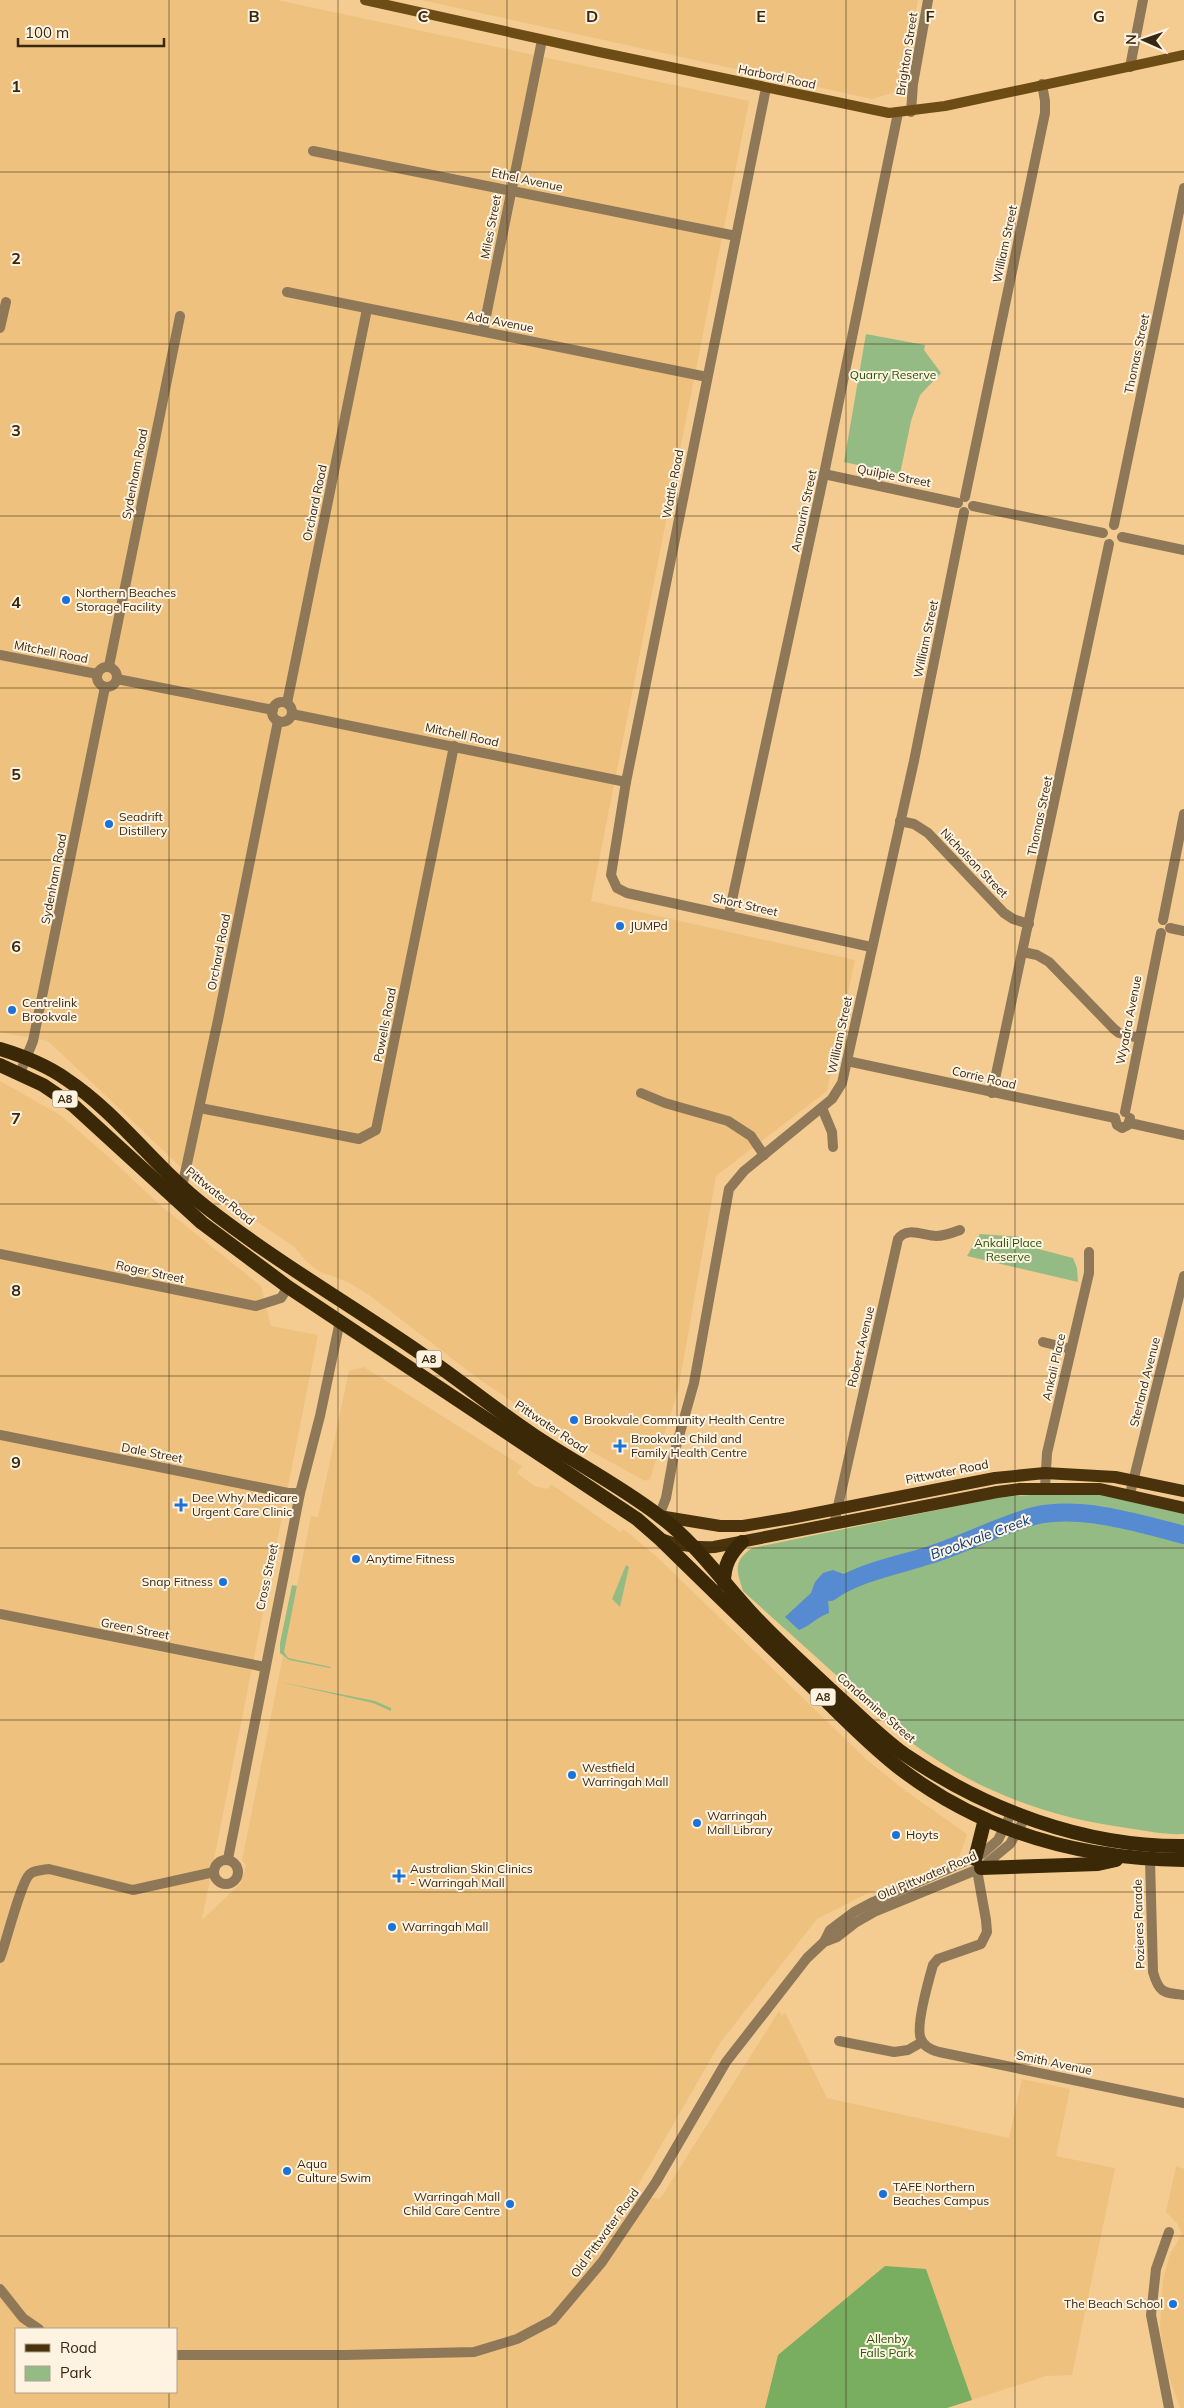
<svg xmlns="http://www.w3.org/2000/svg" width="1184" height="2408" font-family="Mulish,sans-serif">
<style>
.built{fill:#eec17f;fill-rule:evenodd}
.green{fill:#95bb85}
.forest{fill:#79ae61}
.water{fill:#568ad1}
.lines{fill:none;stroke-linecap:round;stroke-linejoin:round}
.river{stroke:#568ad1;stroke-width:18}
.minor{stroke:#8f7858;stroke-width:10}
.tertiary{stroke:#8f7858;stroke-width:10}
.secondary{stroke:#6d4c15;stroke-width:10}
.primary{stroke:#49320c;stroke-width:12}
.trunk{stroke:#3b2807;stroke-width:14}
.grid{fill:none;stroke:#382810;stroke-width:1;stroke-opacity:0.55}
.poi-dot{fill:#1a72db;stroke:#fef2e1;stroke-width:2}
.labels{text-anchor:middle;stroke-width:4;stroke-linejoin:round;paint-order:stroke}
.shield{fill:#fef2e1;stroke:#73654f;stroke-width:1}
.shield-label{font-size:11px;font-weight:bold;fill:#382810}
.street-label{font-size:12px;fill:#382810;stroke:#fef2e1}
.park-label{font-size:12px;fill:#235400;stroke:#fef2e1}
.poi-label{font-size:12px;fill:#382810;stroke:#fef2e1;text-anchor:start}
.water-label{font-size:14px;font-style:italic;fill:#043b7b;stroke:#fef2e1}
.grid-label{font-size:16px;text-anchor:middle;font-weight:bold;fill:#382810;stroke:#fef2e1;stroke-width:4;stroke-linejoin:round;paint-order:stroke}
</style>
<rect width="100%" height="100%" fill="#f4cc91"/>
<g class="built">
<path d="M0 0H277L749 101 591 901 855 960 827 1091 716 1176 678 1391 650 1479 645 1481 565 1437 476 1377 369 1295 348 1282 320 1272 307 1262 293 1246 259 1223 240 1216 204 1189 48 1041 0 1032Z"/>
<path d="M421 0H918L902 90 872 99Z"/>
<path d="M0 1081 60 1115 111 1159 161 1206 261 1286 271 1326 318 1335 202 1920 241 1883 246 1865 242 1860 311 1516 318 1517 349 1371 364 1367 522 1466 517 1473 535 1486 548 1489 551 1484 620 1532 623 1529 631 1535 657 1557 867 1760 903 1789 967 1834 960 1855 943 1868 868 1893 817 1919 720 2043 633 2194 660 2199 779 2011 782 2016 785 2012 827 2098 1009 2138 1022 2079 1070 2089 1056 2156 1115 2168 1072 2375 1046 2376 972 2400 969 2393 778 2355 765 2408H0ZM16 2329H176V2392H16Z"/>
<path d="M1176 2166 1184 2169V2408H1180L1167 2372 1160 2328 1163 2280 1170 2254 1182 2234 1177 2223 1166 2212Z"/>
</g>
<g class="green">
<path d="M866 334 925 345 924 350 941 373 920 395 911 421 900 474 844 462Z"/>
<path d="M980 1234 1022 1237 1023 1245 1073 1258 1077 1268 1078 1282 967 1256Z"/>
<path d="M1074 1492 1125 1497 1184 1513V1834C1165 1835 1146 1831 1127 1828 1046 1817 974 1790 908 1740L743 1591C737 1571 732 1562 752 1548L1000 1497Z"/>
<path d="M626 1565 629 1567 620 1607 612 1599Z"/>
<path d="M292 1585 297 1586 284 1652 288 1658 331 1667 330 1668 289 1660 280 1653V1643Z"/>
<path d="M280 1682 375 1701 391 1708V1711L373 1703Z"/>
</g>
<path class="forest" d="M885 2266 926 2269 972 2400 947 2408H765L778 2355Z"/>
<path class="water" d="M833 1570 846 1575 851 1583 828 1598 829 1613C817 1617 810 1626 799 1630L785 1617 811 1593 815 1582 823 1573Z"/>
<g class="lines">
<path class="river" d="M830 1592C859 1572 896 1566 930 1555 965 1544 998 1526 1034 1516 1080 1505 1139 1523 1184 1535"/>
<g class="minor">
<path d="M1130 67 1143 0"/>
<path d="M766 88 626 782 611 875 617 888 627 893 871 947"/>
<path d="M911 112 913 84 928 0"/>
<path d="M313 151 736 236"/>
<path d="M287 292 707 377"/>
<path d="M0 328 6 302"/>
<path d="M483 331 542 40"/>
<path d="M824 474 958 503"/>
<path d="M965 497 1045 113V101L1042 84"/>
<path d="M973 506 1103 533"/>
<path d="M1114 525 1184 188"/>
<path d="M1122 537 1184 550"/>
<path d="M0 655 97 674"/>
<path d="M109 666 180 316"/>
<circle cx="107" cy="677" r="10"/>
<path d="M117 679 273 710"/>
<circle cx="282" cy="712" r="10"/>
<path d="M287 703 367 309"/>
<path d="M292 714 626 782"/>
<path d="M900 821 914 824 928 833 1004 913 1013 919 1029 924"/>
<path d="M729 914 824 474 898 113"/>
<path d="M1163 920 1184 814"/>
<path d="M1170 928 1184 931"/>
<path d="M1023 952 1037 955 1049 962 1114 1029 1119 1033 1138 1038"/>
<path d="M847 1061 1115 1118"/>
<path d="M20 1073 33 1041 105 687"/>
<path d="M641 1093 665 1103 728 1121 751 1136 764 1155"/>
<path d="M992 1093 1109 544"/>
<path d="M200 1108 359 1139 376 1130 454 746"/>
<path d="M822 1108 832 1132 833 1147"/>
<path d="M1125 1112 1161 933"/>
<path d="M1115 1118 1117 1125 1122 1128 1128 1125 1130 1118"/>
<path d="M1130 1123 1184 1135"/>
<path d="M182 1187 218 1020 278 721"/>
<path d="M0 1254 256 1306 281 1298 288 1287"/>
<path d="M1043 1342 1071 1349"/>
<path d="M0 1435 288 1493H300"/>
<path d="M1045 1488 1047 1453 1089 1273V1252"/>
<path d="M1130 1494 1184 1276"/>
<path d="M659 1516 666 1498 674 1454 694 1383 729 1189 744 1171 832 1099 842 1083 914 761 964 512"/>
<path d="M834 1524 898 1239C907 1226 924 1236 936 1236 944 1236 952 1233 960 1230"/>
<path d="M0 1614 265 1667"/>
<path d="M228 1859 300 1493 320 1416 340 1321"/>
<circle cx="226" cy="1872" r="12"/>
<path d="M1150 1860 1153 1972C1159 1993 1163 1993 1184 1995"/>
<path d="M977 1870 986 1920 987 1932 981 1944 938 1959 933 1965C929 1979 915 2027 921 2039 924 2047 931 2050 939 2052L1184 2103"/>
<path d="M0 1958C6 1943 21 1881 30 1874 35 1870 43 1870 49 1869L133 1890 214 1872"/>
<path d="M839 2041 894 2052 908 2050 922 2042"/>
<path d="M1169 2232 1156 2269 1151 2315 1169 2408"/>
</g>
<g class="tertiary">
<path d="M824 1942 830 1930 854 1912 873 1902 982 1854 998 1840 1012 1812"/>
<path d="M0 2289 23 2318 39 2329"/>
<path d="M176 2355H346L474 2352 517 2339 553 2320 602 2262 656 2182 726 2062 807 1958 824 1942 837 1937 855 1923 876 1911 981 1868 1010 1844 1025 1818"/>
</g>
<path class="secondary" d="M365 0 599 52 889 113 945 106 1184 55"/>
<g class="primary">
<path d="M659 1516 720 1526H743L791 1518 995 1478 1045 1473 1115 1477 1184 1491"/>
<path d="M661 1539C679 1546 694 1548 714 1547L997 1492 1020 1489H1100L1184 1508"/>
</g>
<g class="trunk">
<path d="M0 1049C23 1056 46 1065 66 1079 119 1114 156 1169 206 1207 275 1261 351 1305 423 1355 461 1381 497 1411 535 1436 576 1463 620 1486 658 1515 698 1544 725 1586 759 1621 786 1649 815 1675 843 1701 863 1719 882 1738 904 1754 986 1810 1084 1847 1184 1846"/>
<path d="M0 1065 43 1085 74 1106 202 1223 288 1287 637 1519 660 1539C709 1587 757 1634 807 1682 836 1710 865 1741 898 1767 982 1832 1079 1859 1184 1860"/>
<path d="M724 1583C724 1565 730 1554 742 1542"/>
<path d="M975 1859 985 1819"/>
<path d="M981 1868 1098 1864 1116 1860"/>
</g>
</g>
<path class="grid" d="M169 0V2329M338 0V2408M507 0V2408M677 0V2408M846 0V2408M1015 0V2408M0 172H1184M0 344H1184M0 516H1184M0 688H1184M0 860H1184M0 1032H1184M0 1204H1184M0 1376H1184M0 1548H1184M0 1720H1184M0 1892H1184M0 2064H1184M0 2236H1184M169 2392V2408"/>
<g class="poi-dot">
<circle cx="66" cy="600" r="5"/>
<circle cx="109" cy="824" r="5"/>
<circle cx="620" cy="926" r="5"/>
<circle cx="12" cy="1010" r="5"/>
<circle cx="574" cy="1420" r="5"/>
<path d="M617.5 1438.5h5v5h5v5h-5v5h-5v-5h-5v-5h5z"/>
<path d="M178.5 1497.5h5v5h5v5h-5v5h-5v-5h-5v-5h5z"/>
<circle cx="356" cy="1559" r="5"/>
<circle cx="223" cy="1582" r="5"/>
<circle cx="572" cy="1775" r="5"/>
<circle cx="697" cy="1823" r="5"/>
<circle cx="896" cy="1835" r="5"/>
<path d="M396.5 1868.5h5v5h5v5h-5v5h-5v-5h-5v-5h5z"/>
<circle cx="392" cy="1927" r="5"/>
<circle cx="287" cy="2171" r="5"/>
<circle cx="883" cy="2194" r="5"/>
<circle cx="510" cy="2204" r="5"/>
<circle cx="1173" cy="2304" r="5"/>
</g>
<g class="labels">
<g class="shield">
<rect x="52.5" y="1090.5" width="25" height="17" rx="4"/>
<rect x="416.5" y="1350.5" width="25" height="17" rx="4"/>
<rect x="810.5" y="1688.5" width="25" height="17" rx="4"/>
</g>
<g class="shield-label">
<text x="65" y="1103">A8</text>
<text x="429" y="1363">A8</text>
<text x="823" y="1701">A8</text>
</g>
<g class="street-label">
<text transform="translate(907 54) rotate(-81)" y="4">Brighton Street</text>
<text transform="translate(777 77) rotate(12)" y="4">Harbord Road</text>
<text transform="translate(527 180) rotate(12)" y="4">Ethel Avenue</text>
<text transform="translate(491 227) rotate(-79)" y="4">Miles Street</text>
<text transform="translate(1005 244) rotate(-78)" y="4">William Street</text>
<text transform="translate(500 322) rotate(11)" y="4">Ada Avenue</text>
<text transform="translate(1137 354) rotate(-78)" y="4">Thomas Street</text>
<text transform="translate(135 474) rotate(-79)" y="4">Sydenham Road</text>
<text transform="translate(894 476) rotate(11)" y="4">Quilpie Street</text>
<text transform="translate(673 484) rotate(-79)" y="4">Wattle Road</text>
<text transform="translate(315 503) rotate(-78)" y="4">Orchard Road</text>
<text transform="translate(804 511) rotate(-78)" y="4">Amourin Street</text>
<text transform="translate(926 639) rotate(-78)" y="4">William Street</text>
<text transform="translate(51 652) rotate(11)" y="4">Mitchell Road</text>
<text transform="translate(462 735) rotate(12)" y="4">Mitchell Road</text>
<text transform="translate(1040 816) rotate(-78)" y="4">Thomas Street</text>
<text transform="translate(974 863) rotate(46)" y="4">Nicholson Street</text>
<text transform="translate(54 879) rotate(-79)" y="4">Sydenham Road</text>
<text transform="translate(745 905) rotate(13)" y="4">Short Street</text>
<text transform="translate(219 952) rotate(-79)" y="4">Orchard Road</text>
<text transform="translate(1129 1020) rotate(-79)" y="4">Wyadra Avenue</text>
<text transform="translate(385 1025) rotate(-79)" y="4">Powells Road</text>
<text transform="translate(840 1035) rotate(-78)" y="4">William Street</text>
<text transform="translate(984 1078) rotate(13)" y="4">Corrie Road</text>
<text transform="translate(220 1196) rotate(39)" y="4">Pittwater Road</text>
<text transform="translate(150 1272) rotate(12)" y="4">Roger Street</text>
<text transform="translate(861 1347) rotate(-77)" y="4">Robert Avenue</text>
<text transform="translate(1054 1367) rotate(-77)" y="4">Ankali Place</text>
<text transform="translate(1145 1382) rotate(-76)" y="4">Sterland Avenue</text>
<text transform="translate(551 1427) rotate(34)" y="4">Pittwater Road</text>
<text transform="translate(152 1453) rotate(11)" y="4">Dale Street</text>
<text transform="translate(947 1472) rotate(-11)" y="4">Pittwater Road</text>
<text transform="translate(267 1577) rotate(-78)" y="4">Cross Street</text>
<text transform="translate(135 1629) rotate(11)" y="4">Green Street</text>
<text transform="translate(876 1708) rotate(41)" y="4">Condamine Street</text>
<text transform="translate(927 1876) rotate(-23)" y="4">Old Pittwater Road</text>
<text transform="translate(1139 1924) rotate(-92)" y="4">Pozieres Parade</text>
<text transform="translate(1054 2063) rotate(12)" y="4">Smith Avenue</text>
<text transform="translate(605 2233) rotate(-54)" y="4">Old Pittwater Road</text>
</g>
<g class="park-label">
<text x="893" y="379">Quarry Reserve</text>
<text x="1008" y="1247">Ankali Place<tspan x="1008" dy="14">Reserve</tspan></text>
<text x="887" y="2343">Allenby<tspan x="887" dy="14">Falls Park</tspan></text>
</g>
<g class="poi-label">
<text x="76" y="597">Northern Beaches<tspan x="76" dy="14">Storage Facility</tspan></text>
<text x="119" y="821">Seadrift<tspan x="119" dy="14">Distillery</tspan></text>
<text x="630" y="930">JUMPd</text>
<text x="22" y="1007">Centrelink<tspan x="22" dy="14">Brookvale</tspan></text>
<text x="584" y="1424">Brookvale Community Health Centre</text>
<text x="631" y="1443">Brookvale Child and<tspan x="631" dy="14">Family Health Centre</tspan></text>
<text x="192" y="1502">Dee Why Medicare<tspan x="192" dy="14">Urgent Care Clinic</tspan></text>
<text x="366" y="1563">Anytime Fitness</text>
<text x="213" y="1586" text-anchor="end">Snap Fitness</text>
<text x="582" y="1772">Westfield<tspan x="582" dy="14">Warringah Mall</tspan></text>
<text x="707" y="1820">Warringah<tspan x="707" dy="14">Mall Library</tspan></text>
<text x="906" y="1839">Hoyts</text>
<text x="410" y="1873">Australian Skin Clinics<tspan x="410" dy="14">- Warringah Mall</tspan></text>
<text x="402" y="1931">Warringah Mall</text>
<text x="297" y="2168">Aqua<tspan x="297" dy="14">Culture Swim</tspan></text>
<text x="893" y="2191">TAFE Northern<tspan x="893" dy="14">Beaches Campus</tspan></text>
<text x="500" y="2201" text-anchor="end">Warringah Mall<tspan x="500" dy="14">Child Care Centre</tspan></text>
<text x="1163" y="2308" text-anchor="end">The Beach School</text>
</g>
<g class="water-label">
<text transform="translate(980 1537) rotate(-20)" y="5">Brookvale Creek</text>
</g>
</g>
<g class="grid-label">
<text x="254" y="22">B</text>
<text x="423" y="22">C</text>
<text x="592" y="22">D</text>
<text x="761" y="22">E</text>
<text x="930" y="22">F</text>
<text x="1099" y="22">G</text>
<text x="16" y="92">1</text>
<text x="16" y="264">2</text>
<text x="16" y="436">3</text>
<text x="16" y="608">4</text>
<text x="16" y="780">5</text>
<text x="16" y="952">6</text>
<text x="16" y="1124">7</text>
<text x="16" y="1296">8</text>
<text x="16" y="1468">9</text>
</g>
<rect x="15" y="2328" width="162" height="65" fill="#fef2e1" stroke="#afa18d"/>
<rect x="25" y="2344" width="25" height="8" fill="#49320c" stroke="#afa18d"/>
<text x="60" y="2353" font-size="15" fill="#382810">Road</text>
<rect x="25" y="2366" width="25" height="15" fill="#95bb85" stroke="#afa18d"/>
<text x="60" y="2378" font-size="15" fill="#382810">Park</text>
<g transform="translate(1144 40) rotate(272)" stroke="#fef2e1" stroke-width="4" paint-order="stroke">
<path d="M0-4L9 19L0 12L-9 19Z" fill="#382810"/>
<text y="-8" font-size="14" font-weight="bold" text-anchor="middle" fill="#382810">N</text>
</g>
<path d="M18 38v8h146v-8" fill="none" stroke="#382810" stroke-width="2.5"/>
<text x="25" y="38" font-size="15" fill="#382810" stroke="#fef2e1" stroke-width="4" paint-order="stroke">100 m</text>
</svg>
